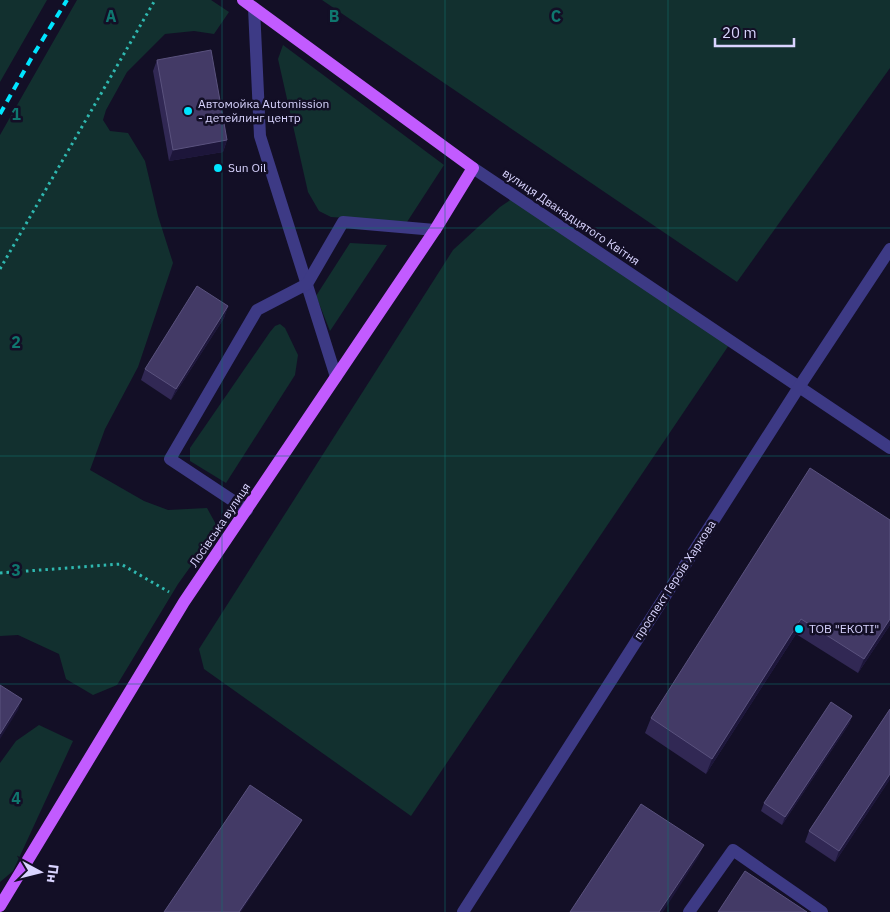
<svg xmlns="http://www.w3.org/2000/svg" width="890" height="912" font-family="'IBM Plex Sans',sans-serif">
<style>
.green{fill:#12302f}
.lines{fill:none;stroke-linecap:round;stroke-linejoin:round}
.path{stroke:#2fb8b0;stroke-width:3;stroke-dasharray:2.5 4;stroke-linecap:butt}
.minor{stroke:#3d3a85;stroke-width:12}
.major{stroke:#c25bff;stroke-width:12}
.rail{stroke:#00e5ff;stroke-width:4;stroke-dasharray:8 6;stroke-linecap:butt}
.wall{fill:#312854}
.shaded-wall{fill:#1d163a}
.building{fill:#433a66;stroke:#5a527e}
.grid{fill:none;stroke:#0f766e;stroke-width:1;stroke-opacity:0.55}
.poi-dot{fill:#00e5ff;stroke:#130f26;stroke-width:2}
.labels{text-anchor:middle;stroke-width:5;stroke-linejoin:round;paint-order:stroke}
.poi-label{font-size:12px;fill:#d9d4ff;stroke:#130f26;text-anchor:start}
.street-label{font-size:12px;fill:#d9d4ff;stroke:#130f26}
.grid-label{font-size:16px;text-anchor:middle;font-weight:bold;fill:#0f766e;stroke:#130f26;stroke-width:5;stroke-linejoin:round;paint-order:stroke}
</style>
<rect width="100%" height="100%" fill="#130f26"/>
<g class="green">
<path d="M0 0H47L0 82Z"/>
<path d="M77 0H211L229 12 214 34 194 31 165 34 127 72 106 110 103 120 110 131 128 133 145 161 158 216 173 263 138 367 105 429 90 470 144 501 168 510 207 508 218 528 178 584 117 685 93 695 66 679 59 654 18 635 0 636V135Z"/>
<path d="M322 0H890V68L737 282Z"/>
<path d="M283 45 444 165 407 222 331 217 319 211 308 192 278 59Z"/>
<path d="M516 196 731 342 411 816 204 669 199 649 453 250 500 207Z"/>
<path d="M350 243 387 245 330 331 316 296Z"/>
<path d="M280 324 285 328 298 355 295 375 226 483 190 461V448L270 332 275 326Z"/>
<path d="M39 725 73 741 13 871 0 882V763L16 741Z"/>
</g>
<g class="lines">
<g class="path">
<path d="M0 269 155 0"/>
<path d="M0 573 121 564 169 592"/>
</g>
<g class="minor">
<path d="M254 8 260 136 336 377"/>
<path d="M473 168 890 448"/>
<path d="M247 510 170 459 257 310 307 284 343 222 435 230"/>
<path d="M463 912 799 387 890 249"/>
<path d="M689 912 733 850 822 912"/>
</g>
<path class="major" d="M0 906 184 602 435 230 473 168 243 0"/>
<path class="rail" d="M0 114 32 57 67 0"/>
</g>
<g class="wall">
<path d="M157 60 227 140 223 152 169 161 153 71Z"/>
<path d="M228 306 224 318 171 400 141 380 145 369Z"/>
<path d="M890 520V625L858 673 796 634 706 774 645 733 651 718Z"/>
<path d="M890 709V779L835 862 805 842 809 831Z"/>
<path d="M852 716 849 724 782 825 761 811 764 803Z"/>
</g>
<g class="shaded-wall">
<path d="M227 140 223 152 169 161 173 150Z"/>
<path d="M228 306 224 318 171 400 176 389Z"/>
<path d="M801 619 796 634 706 774 712 759Z"/>
<path d="M890 619V625L858 673 864 659Z"/>
<path d="M22 699 18 710 0 739V734Z"/>
<path d="M852 716 849 724 782 825 785 817Z"/>
<path d="M890 774V779L835 862 839 851Z"/>
<path d="M302 820 300 824 241 912H239Z"/>
<path d="M704 845 699 856 663 912H659Z"/>
</g>
<g class="building">
<path d="M211 50 227 140 173 150 157 60Z"/>
<path d="M197 286 228 306 176 389 145 369Z"/>
<path d="M810 468 890 520V619L864 659 801 619 712 759 651 718Z"/>
<path d="M0 685 22 699 0 734Z"/>
<path d="M831 702 852 716 785 817 764 803Z"/>
<path d="M890 709V774L839 851 809 831Z"/>
<path d="M250 785 302 820 239 912H164Z"/>
<path d="M641 804 704 845 659 912H570Z"/>
<path d="M745 871 807 912H718Z"/>
</g>
<path class="grid" d="M222 0V912M445 0V912M668 0V912M0 228H890M0 456H890M0 684H890"/>
<g class="poi-dot">
<circle cx="188" cy="111" r="5"/>
<circle cx="218" cy="168" r="5"/>
<circle cx="799" cy="629" r="5"/>
</g>
<g class="labels">
<g class="poi-label">
<text x="198" y="108">Автомойка Automission<tspan x="198" dy="14">- детейлинг центр</tspan></text>
<text x="228" y="172">Sun Oil</text>
<text x="809" y="633">ТОВ "ЕКОТI"</text>
</g>
<g class="street-label">
<text transform="translate(571 217) rotate(34)" y="4">вулиця Дванадцятого Квітня</text>
<text transform="translate(220 525) rotate(-56)" y="4">Лосівська вулиця</text>
<text transform="translate(675 580) rotate(-57)" y="4">проспект Героїв Харкова</text>
</g>
</g>
<g class="grid-label">
<text x="111" y="22">A</text>
<text x="334" y="22">B</text>
<text x="556" y="22">C</text>
<text x="16" y="120">1</text>
<text x="16" y="348">2</text>
<text x="16" y="576">3</text>
<text x="16" y="804">4</text>
</g>
<g transform="translate(40 872) rotate(97)" stroke="#130f26" stroke-width="4" paint-order="stroke">
<path d="M0-4L9 19L0 12L-9 19Z" fill="#d9d4ff"/>
<text y="-8" font-size="14" font-weight="bold" text-anchor="middle" fill="#d9d4ff">Пн</text>
</g>
<path d="M715 38v8h79v-8" fill="none" stroke="#d9d4ff" stroke-width="2.5"/>
<text x="722" y="38" font-size="15" fill="#d9d4ff" stroke="#130f26" stroke-width="4" paint-order="stroke">20 m</text>
</svg>
